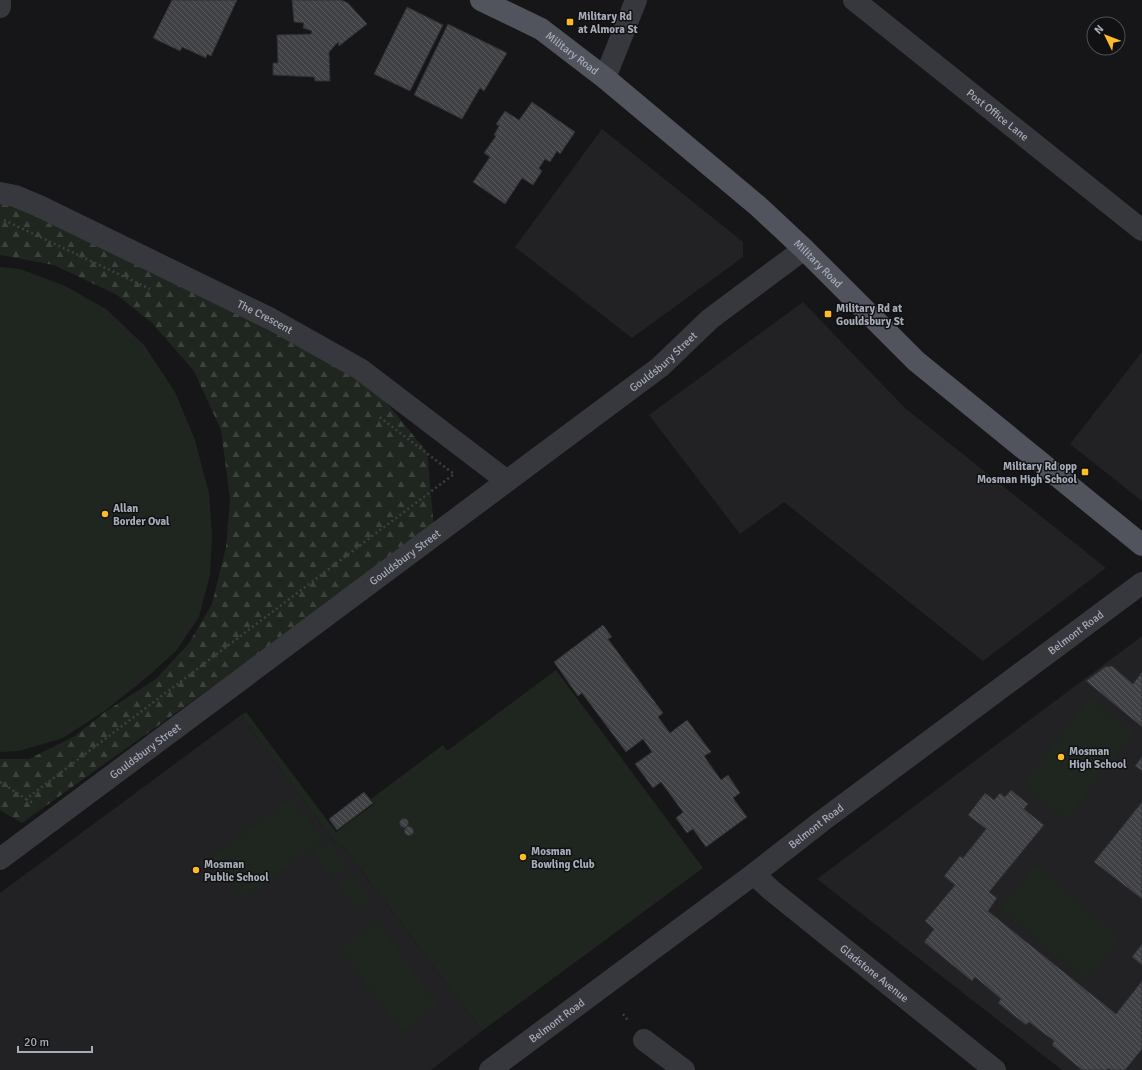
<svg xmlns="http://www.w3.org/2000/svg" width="1142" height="1070" font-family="Signika,sans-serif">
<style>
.built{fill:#222225}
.forest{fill:url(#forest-firs)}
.garden{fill:#1e261f}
.building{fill:url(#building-back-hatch);stroke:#303034}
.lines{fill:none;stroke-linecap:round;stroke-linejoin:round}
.path{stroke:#3d3f44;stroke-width:2.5;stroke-dasharray:2 3;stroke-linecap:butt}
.minor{stroke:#37383d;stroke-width:22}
.major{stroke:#52545d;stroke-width:22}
.poi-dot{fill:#febb28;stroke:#111113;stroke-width:1.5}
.labels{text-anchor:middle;stroke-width:3;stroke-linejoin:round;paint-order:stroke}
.poi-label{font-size:11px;font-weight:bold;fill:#a7acb9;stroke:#111113;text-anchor:start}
.street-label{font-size:11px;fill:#a7acb9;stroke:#111113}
</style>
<defs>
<pattern id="forest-firs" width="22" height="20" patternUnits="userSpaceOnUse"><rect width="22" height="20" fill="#1e261f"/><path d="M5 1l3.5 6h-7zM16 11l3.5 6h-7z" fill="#3c433d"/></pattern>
<pattern id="building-back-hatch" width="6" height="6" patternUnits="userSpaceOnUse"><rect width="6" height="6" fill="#404145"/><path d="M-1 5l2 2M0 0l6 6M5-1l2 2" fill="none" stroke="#595a5e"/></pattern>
</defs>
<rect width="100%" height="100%" fill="#161618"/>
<g class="built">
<path d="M602 129 743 242V257L632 338 515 247Z"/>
<path d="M803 302 905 408 1106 568 983 661 784 502 740 534 649 415Z"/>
<path d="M1142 352V501L1070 444Z"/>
<path d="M1142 636V1070H1062L817 879Z"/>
<path d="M241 715 332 839 343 846 482 1031 431 1070H0V893Z"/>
</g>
<path class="forest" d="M0 189 359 369 427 452 434 528 22 823 0 810V759H29L75 736 105 712 156 679 189 643 212 604 226 547 230 499 221 430 194 371 152 323 117 295 54 265 0 255Z"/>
<g class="garden">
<path d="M0 267 20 269 65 286 106 309 144 345 175 392 195 440 209 493 212 535 210 575 199 617 176 651 148 676 106 710 63 738 19 751 0 752Z"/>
<path d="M556 670 703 868 482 1031 343 846 332 839 241 715 246 712 336 832 374 804 371 799 443 745 447 751Z"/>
<path d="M1090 698 1134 733 1066 819 1022 785Z"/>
<path d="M292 797 324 840 242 900 211 857Z"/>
<path d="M330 841 349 867 333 879 313 853Z"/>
<path d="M1035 866 1121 937 1088 981 1000 910Z"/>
<path d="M354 873 373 899 358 911 338 884Z"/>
<path d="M376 921 438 1005 402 1032 339 948Z"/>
</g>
<g class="building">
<path d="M172 0H237L211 56 207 54 206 58 182 47 180 51 153 38Z"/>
<path d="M292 0H341L348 3 367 24 339 46 338 42 329 52 330 81H315L314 77 273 75V63H278L277 35 311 34 312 31 303 28 304 23 294 22Z"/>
<path d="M407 7 443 25 410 91 374 74Z"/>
<path d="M448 24 507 53 484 91 480 88 462 119 414 95Z"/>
<path d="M532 102 575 132 560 154 557 151 550 162 545 159 539 168 542 171 533 185 522 178 505 204 473 182 490 157 484 153 496 136 494 135 499 126 496 124 505 111 519 120Z"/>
<path d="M603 625 612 637 608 639 663 713 658 717 670 733 687 720 711 752 704 756 721 780 728 775 740 793 733 798 747 817 706 847 693 829 687 833 676 818 683 812 661 782 653 788 635 764 652 752 643 739 626 752 582 693 578 696 554 662Z"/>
<path d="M1112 666 1133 684 1142 672V727L1086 681 1105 667Z"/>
<path d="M1142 757V771L1135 766Z"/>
<path d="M1011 790 1028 804 1024 809 1044 825 989 892 997 898 988 911 1116 1014 1142 981V1049L1125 1070H1111L1109 1068 1107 1070H1082L1052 1045 1054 1041 1029 1022 1026 1025 998 1003 1001 999 975 977 972 981 924 942 934 929 925 921 955 885 944 876 960 856 963 858 986 829 968 815 985 793 994 800 1000 793 1005 797Z"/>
<path d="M364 792 373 803 337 830 329 819Z"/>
<path d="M1142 802V899L1094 862Z"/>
<circle cx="404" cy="823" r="4.5"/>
<circle cx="409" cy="831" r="4.5"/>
<path d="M1142 944V965L1132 957Z"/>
</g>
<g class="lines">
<g class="path">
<path d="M4 220 150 289"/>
<path d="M0 782 26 799 454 474 378 416"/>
<path d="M26 799 35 804"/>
<path d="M623 1014 629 1022"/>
</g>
<g class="minor">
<path id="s1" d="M854 0 1142 230"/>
<path d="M0 7V0"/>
<path d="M605 78 636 0"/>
<path id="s2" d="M0 193 15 196 39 206 271 319 360 369 507 481"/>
<path id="s3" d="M0 859 660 367 710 319 804 249"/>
<path id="s4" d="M754 874 771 890 995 1070"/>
<path d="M644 1040 684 1070"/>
<path id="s5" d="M490 1070 754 874 822 821 1142 583"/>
</g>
<path class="major" id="s6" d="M481 0 541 29 605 78 758 206 804 249 916 361 1142 545"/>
</g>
<g class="poi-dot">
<rect x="566" y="18" width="8" height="8" rx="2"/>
<rect x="824" y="310" width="8" height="8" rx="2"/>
<rect x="1081" y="468" width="8" height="8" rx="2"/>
<circle cx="105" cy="514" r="4"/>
<circle cx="1061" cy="757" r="4"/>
<circle cx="523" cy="857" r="4"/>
<circle cx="196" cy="870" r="4"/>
</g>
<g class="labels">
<g class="poi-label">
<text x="578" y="20">Military Rd<tspan x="578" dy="13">at Almora St</tspan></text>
<text x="836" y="312">Military Rd at<tspan x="836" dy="13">Gouldsbury St</tspan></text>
<text x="1077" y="470" text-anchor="end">Military Rd opp<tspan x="1077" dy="13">Mosman High School</tspan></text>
<text x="113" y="512">Allan<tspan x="113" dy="13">Border Oval</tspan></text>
<text x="1069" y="755">Mosman<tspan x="1069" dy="13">High School</tspan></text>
<text x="531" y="855">Mosman<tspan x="531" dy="13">Bowling Club</tspan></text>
<text x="204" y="868">Mosman<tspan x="204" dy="13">Public School</tspan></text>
</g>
<g class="street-label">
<text dy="4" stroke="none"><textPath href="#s6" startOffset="106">Military Road</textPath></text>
<text dy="4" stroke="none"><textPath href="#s1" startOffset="184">Post Office Lane</textPath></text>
<text dy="4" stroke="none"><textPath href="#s6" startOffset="430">Military Road</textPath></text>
<text dy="4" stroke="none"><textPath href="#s2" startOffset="293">The Crescent</textPath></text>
<text dy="4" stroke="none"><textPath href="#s3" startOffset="829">Gouldsbury Street</textPath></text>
<text dy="4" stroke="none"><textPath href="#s3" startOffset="505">Gouldsbury Street</textPath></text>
<text dy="4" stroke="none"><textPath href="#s5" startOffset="731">Belmont Road</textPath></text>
<text dy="4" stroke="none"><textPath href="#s3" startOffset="181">Gouldsbury Street</textPath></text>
<text dy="4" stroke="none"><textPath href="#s5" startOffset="407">Belmont Road</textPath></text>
<text dy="4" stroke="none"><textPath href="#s4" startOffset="156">Gladstone Avenue</textPath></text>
<text dy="4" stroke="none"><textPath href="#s5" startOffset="83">Belmont Road</textPath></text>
</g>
</g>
<g transform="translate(1106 36) rotate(313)"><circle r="19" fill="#111113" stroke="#4d4f55"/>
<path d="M0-3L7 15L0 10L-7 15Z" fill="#febb28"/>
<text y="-6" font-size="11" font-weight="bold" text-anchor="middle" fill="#a7acb9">N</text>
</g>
<path d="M18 1046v6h74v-6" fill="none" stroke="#a7acb9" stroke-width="2"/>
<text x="24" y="1046" font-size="12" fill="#a7acb9" stroke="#111113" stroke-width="3" paint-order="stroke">20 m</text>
</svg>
